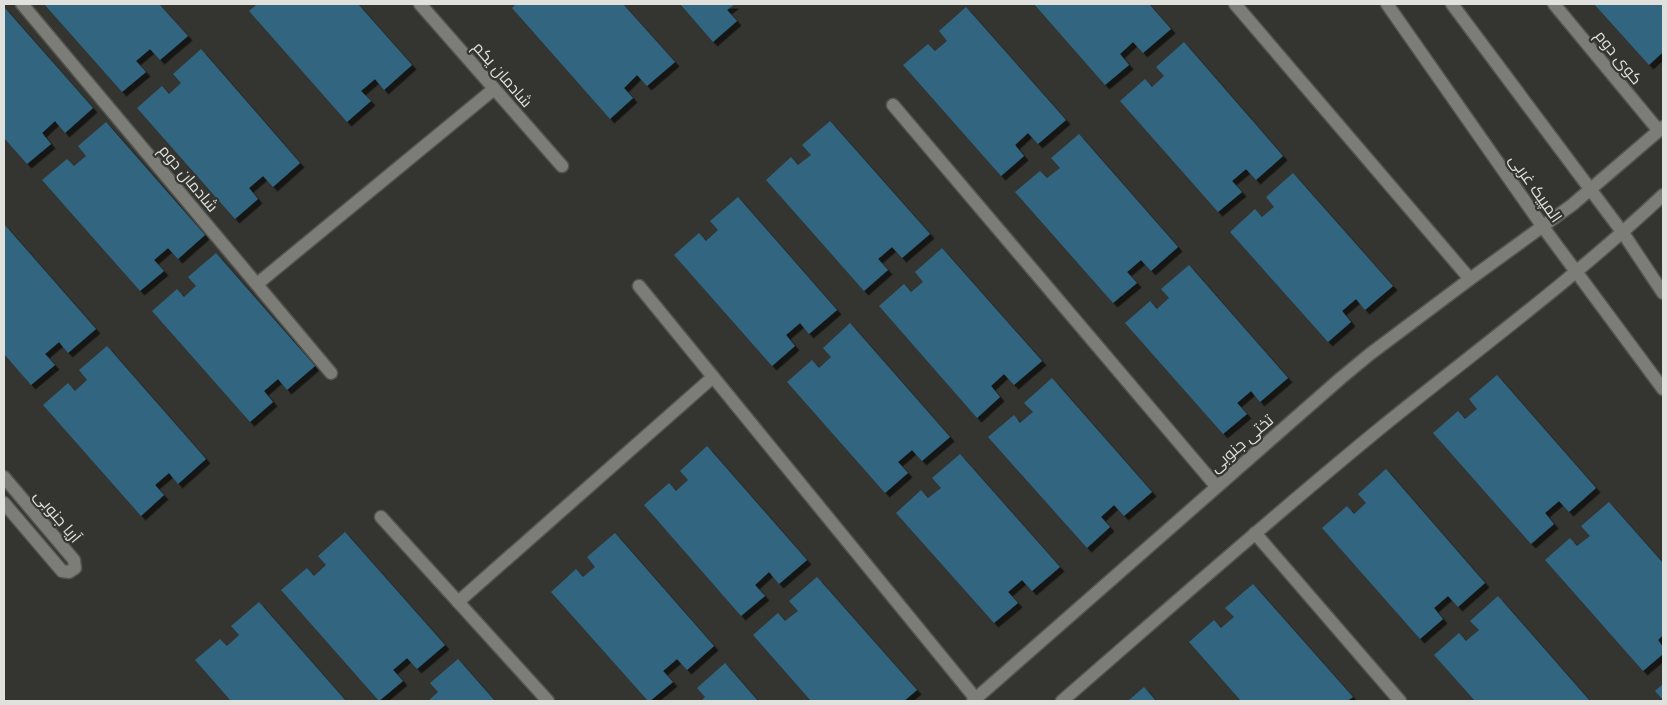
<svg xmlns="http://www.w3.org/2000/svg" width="1667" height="705" font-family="'Nunito Sans',Cairo,sans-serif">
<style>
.building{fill:#316580;filter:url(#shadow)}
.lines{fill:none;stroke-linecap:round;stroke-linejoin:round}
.minor-casing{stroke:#53534f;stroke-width:15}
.minor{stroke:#7d7d78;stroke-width:12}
.labels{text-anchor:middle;stroke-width:4.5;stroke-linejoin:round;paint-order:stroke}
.street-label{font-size:16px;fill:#e0e0dd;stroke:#343430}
</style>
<defs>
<filter id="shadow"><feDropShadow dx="4.5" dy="4.5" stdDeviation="0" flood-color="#0009"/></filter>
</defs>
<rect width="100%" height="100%" fill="#343430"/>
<g class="building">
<path d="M44 4H159L188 36 160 60 150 49 136 61 146 72 122 92Z"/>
<path d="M257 4H358L412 65 384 90 375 79 361 91 371 101 347 122 249 11Z"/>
<path d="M516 4H623L675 62 647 86 637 75 624 88 633 98 610 119 512 8Z"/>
<path d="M680 4H735L727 10 737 21 713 42Z"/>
<path d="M1034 4H1149L1171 29 1143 53 1133 42 1120 54 1129 65 1105 85Z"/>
<path d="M1594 4H1663V52L1649 65Z"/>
<path d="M4 7 93 108 65 133 55 121 42 133 51 144 27 164 4 138Z"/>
<path d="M966 7 1066 120 1038 144 1028 133 1015 145 1024 156 1001 176 903 65 928 44 935 51 947 41 939 31Z"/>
<path d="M1184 42 1283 156 1256 180 1246 169 1232 181 1242 192 1218 212 1120 101 1145 79 1152 87 1164 76 1156 67Z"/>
<path d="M201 49 300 163 273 187 263 176 249 188 258 199 235 219 137 108 162 86 169 94 181 83 173 74Z"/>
<path d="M830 121 930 234 902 258 892 247 878 259 888 270 864 291 766 180 791 157 798 165 811 155 802 145Z"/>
<path d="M106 122 205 235 178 259 168 248 154 260 164 271 140 291 42 180 67 159 74 166 86 156 78 146Z"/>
<path d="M1079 134 1178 247 1151 271 1141 260 1127 272 1137 283 1113 303 1015 192 1040 171 1047 178 1060 168 1051 158Z"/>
<path d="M1293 173 1393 286 1365 310 1356 299 1342 311 1351 322 1328 342 1230 232 1255 209 1262 217 1274 207 1266 197Z"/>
<path d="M738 197 837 310 809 334 800 323 786 335 795 346 772 366 674 255 699 233 706 241 718 230 710 221Z"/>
<path d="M4 224 96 329 68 353 59 342 45 354 55 365 31 385 4 354Z"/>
<path d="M942 248 1042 361 1014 385 1004 374 991 386 1000 397 977 418 879 306 904 284 911 292 923 282 915 272Z"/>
<path d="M216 253 315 366 287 390 278 379 264 391 273 402 250 422 152 311 177 289 184 297 196 286 188 277Z"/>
<path d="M1189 265 1288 378 1260 402 1251 391 1237 403 1247 414 1223 434 1125 323 1150 301 1157 309 1169 298 1161 289Z"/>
<path d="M850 323 950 437 922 461 912 450 898 462 908 473 885 493 787 382 812 360 819 368 831 357 823 348Z"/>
<path d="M107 346 206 459 178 484 169 473 155 485 164 495 141 516 43 405 68 383 75 391 87 380 79 370Z"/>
<path d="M1497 375 1596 488 1569 512 1559 501 1545 513 1554 524 1531 544 1433 433 1458 411 1465 419 1477 409 1469 399Z"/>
<path d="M1052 378 1152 492 1124 516 1114 505 1101 517 1110 527 1087 548 988 437 1014 415 1020 423 1033 412 1024 403Z"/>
<path d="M707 446 807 560 779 584 769 572 755 585 765 596 741 616 644 505 669 483 676 491 688 480 680 471Z"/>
<path d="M960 454 1060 567 1032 591 1022 580 1008 592 1018 603 994 623 896 513 921 490 928 498 941 488 932 478Z"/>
<path d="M1386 469 1485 583 1458 607 1448 596 1434 608 1443 619 1420 639 1322 528 1347 506 1354 514 1366 503 1358 494Z"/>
<path d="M1609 502 1663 563V635L1658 640 1663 647V654L1643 671 1545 560 1570 538 1577 546 1590 536 1581 526Z"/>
<path d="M345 532 445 645 417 669 407 658 393 670 403 681 379 701 281 590 307 568 314 576 326 565 318 556Z"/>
<path d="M615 533 714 646 687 670 677 659 663 671 673 682 650 701H648L551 592 576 569 583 577 595 567 587 557Z"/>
<path d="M817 577 917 690 904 701H811L753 635 778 613 785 621 798 611 789 601Z"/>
<path d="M1253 584 1353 697 1347 701H1241L1189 642 1214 620 1221 628 1234 617 1225 608Z"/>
<path d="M1498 596 1590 701H1475L1434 655 1459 633 1466 641 1479 630 1470 621Z"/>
<path d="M259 602 346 701H231L195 660 220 639 227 646 239 635 231 626Z"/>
<path d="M458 659 495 701H428L438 692 430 683Z"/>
<path d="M725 663 758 701H701L705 697 697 688Z"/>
<path d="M1663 684V700L1655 691Z"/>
<path d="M1144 687 1156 701H1128Z"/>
</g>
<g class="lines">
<defs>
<g id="minor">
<path d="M22 4 331 373"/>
<path d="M420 4 562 166"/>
<path d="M1235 4 1470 279"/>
<path d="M1387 4 1543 227 1663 389"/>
<path d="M1452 4 1623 233 1663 293"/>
<path d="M1554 4 1659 131"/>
<path d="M893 105 1216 486"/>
<path d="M257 284 494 89"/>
<path d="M639 286 976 699"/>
<path d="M4 477 74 560 75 568 69 572 62 571 4 503"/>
<path d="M381 517 548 701"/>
<path d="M1255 533 1400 701"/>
<path d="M458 602 713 377"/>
<path d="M973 701 1341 378 1370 354 1470 279 1572 205 1663 127"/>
<path d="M1062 701C1168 609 1274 515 1383 426 1477 350 1575 278 1663 195"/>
</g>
</defs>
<use href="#minor" class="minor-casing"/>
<use href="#minor" class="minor"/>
</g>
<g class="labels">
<g class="street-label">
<text transform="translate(1619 57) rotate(51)" y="6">کوی دوم</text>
<text transform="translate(503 74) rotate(49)" y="6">شادمان یکم</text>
<text transform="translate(189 178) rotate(50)" y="6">شادمان دوم</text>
<text transform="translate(1536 188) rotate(55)" y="6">المپیک غربی</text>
<text transform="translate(1241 443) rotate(-41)" y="6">تختی جنوبی</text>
<text transform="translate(58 516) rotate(50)" y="6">آریا جنوبی</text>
</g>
</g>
<rect width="1667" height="705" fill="none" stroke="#e0e0dd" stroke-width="10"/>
</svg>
